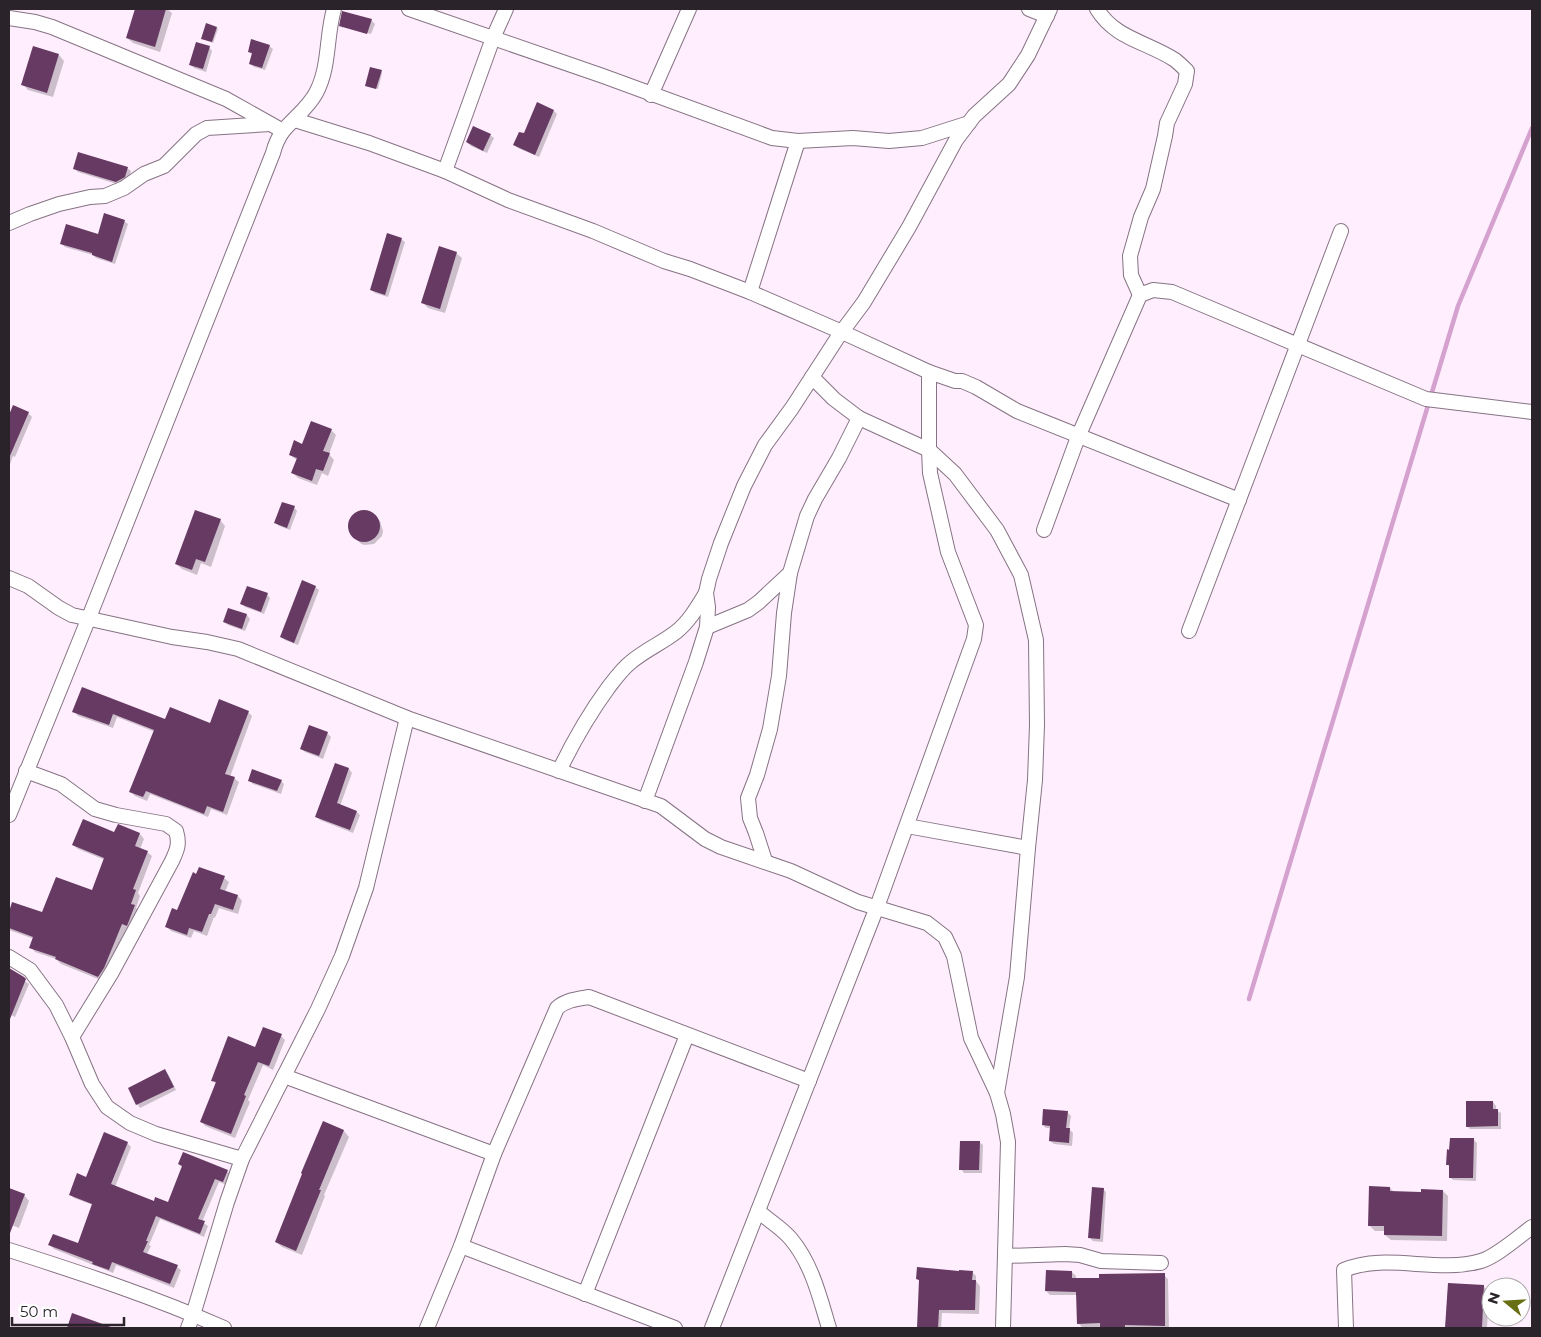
<svg xmlns="http://www.w3.org/2000/svg" width="1541" height="1337" font-family="Montserrat,sans-serif">
<style>
.shadow{fill:#0003}
.lines{fill:none;stroke-linecap:round;stroke-linejoin:round}
.stream{stroke:#d5a2d0;stroke-width:4.5}
.building{fill:#663a63}
.street-casing{stroke:#867384;stroke-width:16}
.street{stroke:#fff;stroke-width:14}
</style>
<rect width="100%" height="100%" fill="#ffeefd"/>
<g class="shadow">
<path d="M136 9H167L172 13 160 52 133 43 127 38Z"/>
<path d="M371 20 375 24 371 34 343 26V28L341 26Z"/>
<path d="M217 28 218 29 213 43 203 39Z"/>
<path d="M269 46 273 49 265 70 254 67 250 63 253 55 249 52Z"/>
<path d="M209 47 212 51 206 72 194 68 191 65Z"/>
<path d="M59 55 64 61 53 97 28 90 23 84Z"/>
<path d="M381 71 382 73 378 89 368 86Z"/>
<path d="M554 111 557 114 539 157 518 148 515 145Z"/>
<path d="M490 135 494 138 487 153 471 146 467 142Z"/>
<path d="M74 168H127L131 171 128 180 120 185 78 172Z"/>
<path d="M124 221 128 224 115 264 96 258 93 255 65 247 61 243 99 235Z"/>
<path d="M401 239 405 242 388 297 375 293 371 290Z"/>
<path d="M456 253 462 258 445 313 428 308 423 303Z"/>
<path d="M14 406 28 413 32 417 15 457 13 456 9 467V418Z"/>
<path d="M331 430 336 435 329 454 334 460 328 476 322 473 317 485 298 478 293 473 297 460 290 455 303 445Z"/>
<path d="M294 507 297 511 290 530 279 526 275 522Z"/>
<path d="M367 512 380 521 383 531 382 536 374 544 364 545 360 543 349 530 350 520 357 513Z"/>
<path d="M220 520 225 526 211 567 201 563 197 575 182 569 176 564Z"/>
<path d="M315 587 319 590 298 645 285 640 281 637Z"/>
<path d="M267 594 270 598 264 614 245 607 242 604Z"/>
<path d="M229 609 247 615 250 619 245 631 228 625 224 621Z"/>
<path d="M82 689 166 721 210 725 248 712 252 716 230 777 234 778 239 782 227 815 211 809 208 817 150 794 147 801 135 796 131 792 155 732 117 717 113 728 78 716 74 711Z"/>
<path d="M327 733 331 737 323 759 305 752 301 749Z"/>
<path d="M336 765 349 769 352 773 340 806 357 812 360 815 353 833 320 820 317 817Z"/>
<path d="M249 780 281 781 284 784 281 794 253 784Z"/>
<path d="M118 826 140 834 144 839 140 849 147 852 152 856 138 893 140 896 136 908 138 910 132 930 127 928 108 973 103 981 61 964 56 959 35 952 31 947 34 939 9 930V912L42 914 93 891 105 860 78 849 73 845 115 834Z"/>
<path d="M200 868 224 878 229 882 225 892 238 896 242 901 238 914 219 908 215 918 214 917 207 936 194 931 191 938 171 931 167 927 178 911Z"/>
<path d="M9 970 29 984 15 1017 9 1014Z"/>
<path d="M281 1036 285 1040 273 1070 263 1065 248 1100 250 1102 235 1138 205 1126 201 1121 216 1084 213 1080 256 1048Z"/>
<path d="M165 1071 168 1074 176 1090 140 1108 137 1104 129 1089Z"/>
<path d="M1493 1102 1496 1106V1110L1501 1113V1129H1470L1467 1126Z"/>
<path d="M1067 1112 1071 1116 1069 1129 1073 1133 1072 1146 1054 1144 1050 1141 1051 1128H1046L1043 1125Z"/>
<path d="M324 1123 344 1131 349 1137 324 1195 325 1196 302 1255 282 1247 276 1242Z"/>
<path d="M1473 1139 1477 1143 1476 1181 1453 1180 1450 1177V1167L1448 1165Z"/>
<path d="M979 1142 983 1145 982 1173H964L961 1169Z"/>
<path d="M127 1143 131 1147 115 1187 154 1203 168 1204 183 1168 179 1164 227 1171 231 1175 227 1185 219 1182 202 1222 208 1226 204 1237 160 1219 149 1245 151 1246 147 1254 177 1267 181 1270 174 1288 116 1265 113 1273 54 1249 50 1245H78L93 1205 74 1198 70 1194Z"/>
<path d="M1390 1188 1395 1193H1422L1443 1191 1448 1196 1447 1241 1391 1240 1385 1235V1231H1375L1369 1225Z"/>
<path d="M9 1189 24 1195 29 1201 19 1228 9 1224Z"/>
<path d="M1103 1189 1106 1192 1103 1242 1093 1241 1089 1237Z"/>
<path d="M972 1272 976 1276V1281L980 1286 979 1314 942 1313 941 1328H918L920 1281 918 1279Z"/>
<path d="M1072 1272 1076 1276V1279L1164 1275 1168 1279 1169 1328 1082 1327 1078 1323V1295H1050L1046 1291Z"/>
<path d="M1449 1285 1483 1286 1489 1292 1487 1328H1447Z"/>
</g>
<g class="lines">
<path class="stream" d="M1249 999 1458 306 1532 128"/>
</g>
<g class="building">
<path d="M135 9H166L155 47 126 38Z"/>
<path d="M342 11 372 19 367 34 339 26Z"/>
<path d="M206 23 217 27 212 42 201 39Z"/>
<path d="M251 39 270 45 262 68 249 64 252 53 248 52Z"/>
<path d="M196 42 210 46 203 69 189 65Z"/>
<path d="M33 46 59 54 47 93 21 85Z"/>
<path d="M370 67 382 70 376 89 365 86Z"/>
<path d="M537 102 554 110 535 155 513 145 519 132 524 133Z"/>
<path d="M473 126 491 134 483 151 466 142Z"/>
<path d="M78 152 128 167 125 177 116 182 73 169Z"/>
<path d="M104 213 125 220 112 262 92 255V253L60 244 66 224 98 234Z"/>
<path d="M387 233 402 238 385 295 370 290Z"/>
<path d="M439 246 457 252 440 309 421 303Z"/>
<path d="M13 405 29 412 9 458V415Z"/>
<path d="M311 421 332 429 323 451 330 453 323 471 316 469 312 481 291 473 297 458 289 455 294 440 302 444Z"/>
<path d="M282 502 295 506 287 528 274 523Z"/>
<circle cx="364" cy="526" r="16"/>
<path d="M195 510 221 519 205 562 196 559 192 570 175 564Z"/>
<path d="M302 580 316 586 294 643 280 637Z"/>
<path d="M247 586 268 593 261 612 240 604Z"/>
<path d="M228 608 247 614 242 629 223 622Z"/>
<path d="M82 687 165 719 170 707 210 723 219 699 249 711 225 774 235 777 223 812 207 806 204 814 146 791 143 797 129 792 154 730 113 714 109 725 72 712Z"/>
<path d="M309 725 328 732 319 756 300 749Z"/>
<path d="M335 763 349 768 337 803 357 811 350 830 315 817Z"/>
<path d="M252 769 282 780 277 791 248 781Z"/>
<path d="M83 819 114 832 118 824 140 833 135 846 148 851 133 889 136 890 131 904 135 905 127 926 122 924 104 968 98 977 55 959 56 957 29 948 33 937 9 928V912L12 902 42 912 56 877 92 890 104 858 72 845Z"/>
<path d="M199 867 225 876 220 889 238 895 233 910 215 904 211 914H209L202 932 189 928 187 935 165 927 172 908 177 910 193 872 196 874Z"/>
<path d="M9 968 24 977 26 979 10 1019H9Z"/>
<path d="M263 1027 282 1034 269 1066 258 1062 244 1095 246 1096 231 1134 200 1122 216 1082 211 1081 228 1036 255 1047Z"/>
<path d="M165 1069 174 1087 136 1105 128 1088Z"/>
<path d="M1466 1101H1493V1109H1498V1126L1466 1127Z"/>
<path d="M1043 1109 1068 1111 1066 1128H1070L1069 1143 1049 1141 1050 1126 1042 1125Z"/>
<path d="M323 1121 344 1130 319 1190H321L296 1251 275 1242 302 1174 301 1173Z"/>
<path d="M104 1132 128 1142 111 1184 154 1201 155 1197 168 1202 182 1166 178 1164 183 1152 228 1170 223 1182 215 1179 198 1219 205 1221 200 1234 156 1216 146 1241H148L143 1252 178 1265 170 1284 112 1262 109 1270 92 1264 93 1262 48 1245 53 1234 78 1243 92 1204 69 1195 77 1173 86 1177Z"/>
<path d="M1450 1138H1474L1473 1178H1449V1165H1446L1447 1149 1449 1150Z"/>
<path d="M960 1141H980L979 1170H959Z"/>
<path d="M1369 1186 1390 1187V1191L1421 1192V1189L1443 1190 1442 1236 1384 1235V1226H1368Z"/>
<path d="M1092 1187 1104 1188 1100 1239 1088 1238Z"/>
<path d="M9 1188 25 1194 10 1233H9Z"/>
<path d="M917 1267 959 1271V1270L973 1271 972 1280H976L975 1310H939L938 1328H917L919 1280 916 1279Z"/>
<path d="M1046 1270 1072 1271V1278H1099V1274L1165 1273V1326L1125 1325V1328H1100V1323L1077 1324 1076 1292 1045 1291Z"/>
<path d="M1448 1283 1484 1285 1482 1328H1445Z"/>
<path d="M72 1313 111 1327V1328H67Z"/>
</g>
<g class="lines">
<defs>
<g id="street">
<path d="M409 9 603 76 772 138 798 141 853 138 889 141 922 138 969 123"/>
<path d="M1029 9 1047 16"/>
<path d="M1097 9C1115 39 1148 42 1175 60 1179 63 1183 67 1187 71L1185 84 1167 123 1165 136 1153 189 1141 217 1130 256 1131 275 1140 295"/>
<path d="M9 18 35 22 52 27 226 99 283 131"/>
<path d="M651 95 689 9"/>
<path d="M295 120 369 143 445 171 508 200 593 231 664 261 690 269 750 292 842 332 929 372 955 381H962L976 387 1017 411 1239 500"/>
<path d="M445 171 493 38 506 9"/>
<path d="M9 223 30 214 59 204 90 197 105 196 124 188 144 174 164 166 196 134 207 128 270 124"/>
<path d="M750 292 798 141"/>
<path d="M812 377 834 399 859 418 929 450 955 474 997 530 1021 575 1036 640 1037 725 1035 780 1028 848 1017 977 997 1093"/>
<path d="M1044 530 1078 437 1140 295 1153 290 1172 292 1426 399 1532 412"/>
<path d="M9 578 28 586 59 608 72 615 172 637 207 642 238 649 407 718 661 806 705 839 721 847 791 871 858 902 927 923 945 937 954 956 971 1038 997 1093 1003 1114 1008 1142 1003 1328"/>
<path d="M707 627 748 610 759 602 790 573"/>
<path d="M1189 631 1341 231"/>
<path d="M26 771 61 784 95 809 116 815 166 824 176 831C180 844 177 850 172 861L112 972 72 1037"/>
<path d="M559 771C573 742 589 714 608 688 615 679 622 669 631 662 645 650 662 643 676 632 689 622 698 606 706 593"/>
<path d="M645 801 696 662 707 627 708 607 706 593 709 579 721 543 744 486 765 445 792 408 838 337 864 302 909 227 956 140 974 116 1009 84 1028 55 1050 9"/>
<path d="M9 815 88 620 273 153C275 145 278 138 283 131 294 118 308 108 316 93 330 67 326 36 334 9"/>
<path d="M907 826 1028 848"/>
<path d="M765 861 756 833 750 818 748 798 757 775 770 729 779 676 784 613 790 573 807 516 815 499 839 458 859 418"/>
<path d="M9 957 30 970 56 1005 72 1037 92 1084 107 1107 130 1123 156 1134 242 1159"/>
<path d="M284 1076 494 1154"/>
<path d="M758 1211C768 1220 782 1228 791 1239 812 1264 820 1298 829 1328"/>
<path d="M461 1246 675 1328"/>
<path d="M9 1250C81 1273 154 1297 224 1328"/>
<path d="M1005 1256 1065 1254 1080 1255 1101 1261 1161 1263"/>
<path d="M585 1294 687 1035"/>
<path d="M188 1328 193 1315 227 1202 242 1159 318 1009 342 956 366 888 407 718"/>
<path d="M427 1328 461 1246 494 1154 557 1008C566 1000 577 999 589 997L809 1081"/>
<path d="M712 1328 877 907 974 639 976 625 948 552 930 473 929 450V372"/>
<path d="M1346 1328 1344 1270C1387 1252 1436 1274 1481 1261 1497 1256 1518 1237 1532 1227"/>
</g>
</defs>
<use href="#street" class="street-casing"/>
<use href="#street" class="street"/>
</g>
<rect width="1541" height="1337" fill="none" stroke="#2b232a" stroke-width="20"/>
<g transform="translate(1506 1302) rotate(288)"><circle r="24" fill="#ffffff" stroke="#aaa7aa"/>
<path d="M0-4L9 19L0 12L-9 19Z" fill="#676e13"/>
<text y="-8" font-size="14" font-weight="bold" text-anchor="middle" fill="#2b232a">N</text>
</g>
<path d="M12 1317v8h112v-8" fill="none" stroke="#2b232a" stroke-width="2.5"/>
<text x="20" y="1317" font-size="15" fill="#2b232a" stroke="#ffffff" stroke-width="4" paint-order="stroke">50 m</text>
</svg>
